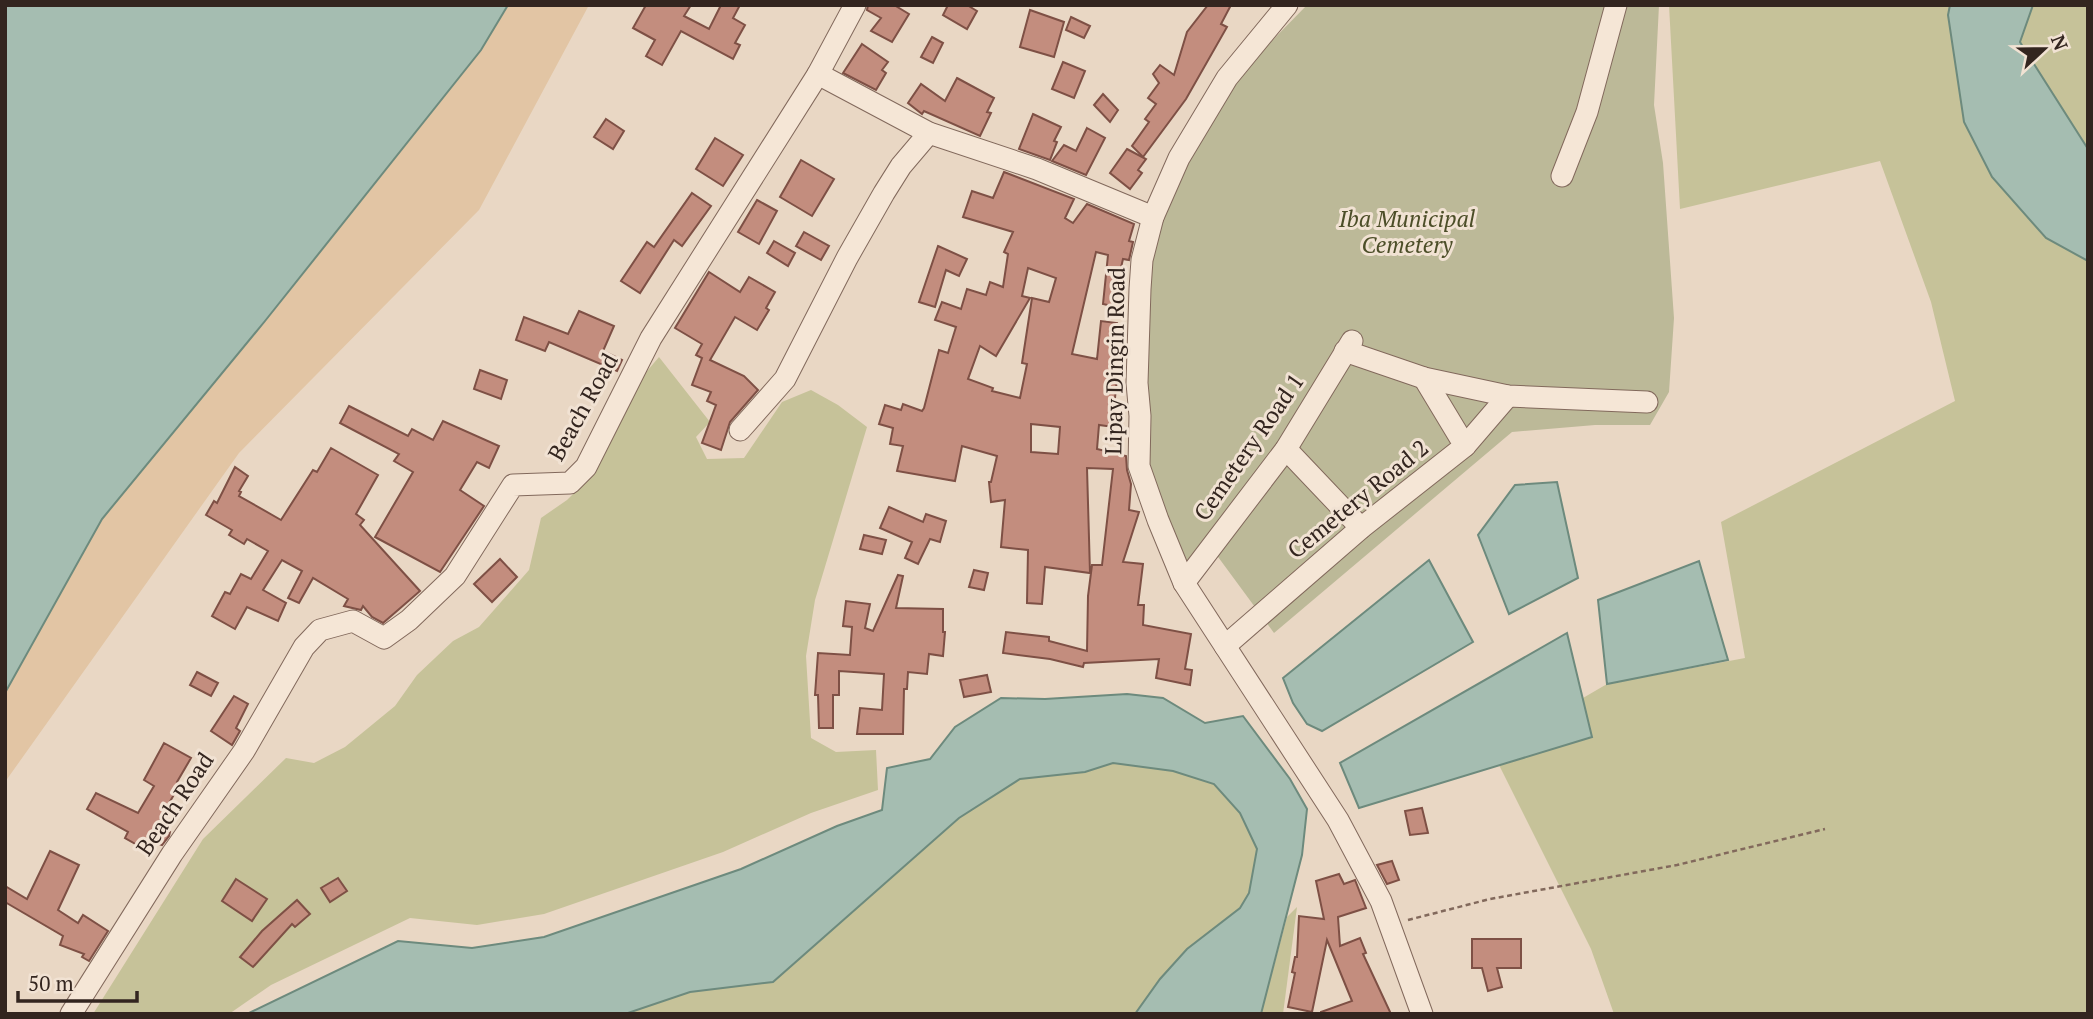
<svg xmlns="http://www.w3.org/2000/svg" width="2093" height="1019" font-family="'PT Serif',serif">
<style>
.green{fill:#c6c299}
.sand{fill:#e2c5a4}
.cemetery{fill:#bcb998}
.water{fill:#a5bdb1;stroke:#6d8a7d;stroke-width:2}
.building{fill:#c38d7e;stroke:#7e5045;stroke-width:2;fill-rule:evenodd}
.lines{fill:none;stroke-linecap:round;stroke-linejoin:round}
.minor-casing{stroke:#82695c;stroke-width:23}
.path{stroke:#82695c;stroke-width:2.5;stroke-dasharray:5 3.5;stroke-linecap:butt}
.minor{stroke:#f5e6d6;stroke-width:21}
.labels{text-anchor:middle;stroke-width:6;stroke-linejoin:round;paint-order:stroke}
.park-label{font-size:23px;font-style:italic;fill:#4c4e28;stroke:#f1e2d3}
.street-label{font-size:23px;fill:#33251f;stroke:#f1e2d3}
</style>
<rect width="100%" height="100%" fill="#e9d7c4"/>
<g class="green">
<path d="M1669 5H1950L1948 15 1964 122 1992 177 2046 238 2088 261V1014H1614L1591 949 1499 765 1592 737 1583 698 1607 684 1745 658 1721 522 1955 401 1931 302 1880 161 1680 209Z"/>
<path d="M2033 5H2088V149L2020 41Z"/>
<path d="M659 357 710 422 696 437 707 459 744 458 782 402 811 390 838 405 867 427 815 600 806 656 811 738 836 752 876 750 878 790 811 813 723 852 544 914 477 925 410 918 271 985 229 1014H93L203 839 286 758 314 763 345 747 395 706 417 675 453 641 479 627 529 570 541 518 567 500 582 485 625 397Z"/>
<path d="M1113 763 1173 771 1214 784 1240 813 1257 849 1249 893 1240 908 1187 949 1160 979 1135 1014H625L690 992 773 982 959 818 1020 779 1085 772Z"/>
<path d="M1297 907 1283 1014H1261L1287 917Z"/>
</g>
<path class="sand" d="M508 5H589L479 210 239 453 5 782V693L102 519 265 321 481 50Z"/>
<path class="cemetery" d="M1307 5H1659L1654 105 1663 163 1674 318 1669 392 1650 425H1595L1512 432 1274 633 1210 546 1187 575 1144 460 1142 334 1157 216 1229 91 1264 49Z"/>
<g class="water">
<path d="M5 5H508L481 50 265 321 102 519 5 693Z"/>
<path d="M1950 5H2033L2020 42 2088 149V261L2046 238 1992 177 1964 122 1948 15Z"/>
<path d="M1557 482 1578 578 1509 614 1478 535 1515 485Z"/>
<path d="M1429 560 1473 642 1322 731 1307 724 1293 703 1283 678Z"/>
<path d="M1699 561 1728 660 1607 684 1598 600Z"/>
<path d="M1567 633 1592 737 1359 808 1340 763Z"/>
<path d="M1127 694 1163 698 1205 723 1243 716 1290 779 1307 809 1302 855 1261 1014H1135L1160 979 1187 949 1240 908 1249 893 1257 849 1240 813 1214 784 1173 771 1113 763 1085 772 1020 779 959 818 773 982 690 992 625 1014H247L398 941 472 948 544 937 741 869 837 826 882 810 887 768 930 759 955 727 1001 698 1045 699Z"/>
</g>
<g class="building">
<path d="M646 5H691L684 16 709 29 721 5H740L733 18 745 25 735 43 740 45 733 59 681 31 662 65 646 56 655 40 633 28Z"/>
<path d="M868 5H894L909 14 892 42 871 31 881 18 867 10Z"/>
<path d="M948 5H967L977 11 967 29 943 15Z"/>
<path d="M1208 5H1231L1221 24 1227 27 1186 99 1143 157 1132 146 1149 122 1145 119 1156 104 1148 98 1159 83 1153 74 1160 65 1174 75 1187 32Z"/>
<path d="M1030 10 1064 22 1054 57 1020 47Z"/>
<path d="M1071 17 1090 26 1084 38 1066 30Z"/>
<path d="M932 37 943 43 933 63 921 57Z"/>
<path d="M862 44 888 62 882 70 886 73 876 90 843 73Z"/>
<path d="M1063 62 1085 71 1074 98 1052 89Z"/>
<path d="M957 78 994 98 987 112 991 113 980 136 924 111 922 114 908 103 921 84 945 101Z"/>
<path d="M1103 94 1118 110 1110 122 1094 105Z"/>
<path d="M1033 114 1061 127 1054 141 1057 142 1050 160 1019 149Z"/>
<path d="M606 119 624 131 613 149 594 137Z"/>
<path d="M1087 128 1105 138 1086 175 1052 161 1064 145 1076 151Z"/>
<path d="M715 138 743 155 723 186 696 169Z"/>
<path d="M1127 149 1146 159 1138 170 1142 173 1130 189 1110 173Z"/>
<path d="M801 160 834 179 812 216 780 197Z"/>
<path d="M1004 172 1074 199 1065 218 1073 223 1087 204 1134 224 1129 241 1133 242 1129 260 1123 259 1112 306 1103 304 1108 255 1096 252 1072 354 1097 359 1101 321 1117 323 1115 343 1117 344 1112 368H1118L1114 408H1117L1113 427 1099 425 1097 449 1126 456 1127 470 1131 484 1129 510 1139 512 1123 562 1143 564 1138 605H1144L1143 625 1191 634 1185 669 1192 670 1190 685 1156 678 1159 659 1084 663 1083 667 1050 659 1003 653 1006 632 1049 637V641L1087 651 1088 596 1092 565H1102L1113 469 1087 468 1090 573 1045 567 1042 604 1027 603 1028 550 1001 547 1005 500 991 502 989 482H991L997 456 962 446 955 481 897 471 903 446 890 444 893 428 879 424 885 405 901 410 903 404 922 411 924 408 939 350 948 353 956 327 935 320 942 302 961 309 967 289 986 295 990 282 1003 287 1008 254 1004 252 1013 232 963 217 972 191 993 198ZM1028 268 1056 278 1049 302 1032 298 1022 363 1027 364 1020 398 992 391 993 388 968 379 980 346 996 356 1030 298 1022 296ZM1031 424 1060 427 1058 454 1031 452Z"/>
<path d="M692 193 711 206 682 246 674 240 640 293 621 281 647 242 654 247Z"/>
<path d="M757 200 777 211 759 244 738 232Z"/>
<path d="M804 232 829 246 821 260 796 246Z"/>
<path d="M774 241 795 253 788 266 767 253Z"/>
<path d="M938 246 967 259 959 276 946 270 935 307 919 302Z"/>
<path d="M709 272 740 292 749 277 775 292 766 308 769 310 757 330 735 317 710 360 744 376 758 390 730 422 721 450 702 443 716 405 707 401 711 392 692 385 702 358 696 355 702 344 675 328Z"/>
<path d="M579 311 614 326 603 351 622 360 617 371 549 342 545 351 516 340 524 317 568 334Z"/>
<path d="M480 370 507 380 501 399 474 389Z"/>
<path d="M349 406 408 436 412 429 433 440 443 421 499 446 489 468 477 462 460 490 484 506 440 572 375 537 413 472 394 461 399 454 340 423Z"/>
<path d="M331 448 378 475 356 514 364 520 360 525 420 591 383 623 372 617 363 606 361 610 344 606 348 599 313 578 299 603 288 598 302 571 282 560 263 590 286 603 278 621 247 607 235 629 212 616 225 592 230 594 241 574 251 579 268 551 247 539 244 544 229 535 232 530 206 515 214 501 217 503 235 467 248 476 239 491 241 492 239 496 281 520 313 470 317 472Z"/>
<path d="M889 507 923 522 926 514 946 521 940 542 930 539 918 564 905 558 912 542 880 528Z"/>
<path d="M864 535 886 540 882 554 860 549Z"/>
<path d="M500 559 517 577 492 602 474 584Z"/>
<path d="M974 570 988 573 984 590 969 587Z"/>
<path d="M898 575 903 576 896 608 943 609V632H945L943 656 929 654 927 674 908 672 907 689H904L903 734H857L860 708 882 710 884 674 839 671V695H833V728H819L818 695H815L818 653 850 655 852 627 843 626 846 601 870 604 865 628 873 631Z"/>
<path d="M197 672 218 683 211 696 190 685Z"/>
<path d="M987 675 991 692 964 697 960 680Z"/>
<path d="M234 696 248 704 236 728 240 731 232 745 211 731Z"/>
<path d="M164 743 191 758 177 782 180 784 168 805 169 806 156 827 170 832 169 836 162 845 151 841 146 850 125 838 128 832 87 809 96 793 138 813 154 786 144 780Z"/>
<path d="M1422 808 1428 833 1410 835 1405 811Z"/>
<path d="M50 851 79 865 58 910 78 923 83 915 108 931 89 961 82 957 84 954 60 945 63 936 5 902V886L27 899Z"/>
<path d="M1392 861 1399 880 1387 884 1377 865Z"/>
<path d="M1339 874 1344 884 1355 880 1366 908 1338 917 1340 946 1360 938 1366 953 1363 954 1391 1014H1321V1012L1352 1001 1327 940 1312 1012 1288 1007 1295 973 1292 972 1295 957H1297L1299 916 1324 919 1316 881Z"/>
<path d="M338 878 347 891 330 902 321 888Z"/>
<path d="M236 879 267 899 252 921 222 901Z"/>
<path d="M297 900 310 914 295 927 292 924 253 967 240 957 262 931Z"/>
<path d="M1472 939H1521V968H1497L1502 987 1488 991 1482 968H1472Z"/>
</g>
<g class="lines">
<defs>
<g id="minor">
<path d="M1287 5 1227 78 1179 158 1153 217 1142 260 1140 289 1137 383 1140 416 1139 466 1158 520 1184 583 1338 820 1381 901 1422 1014"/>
<path d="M818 74 929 133 1037 169 1153 217"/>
<path d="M1562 176 1587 112 1616 5"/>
<path d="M1345 351 1424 378 1508 396 1647 402"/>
<path d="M740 430 785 379 847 258 884 193 901 166 929 133"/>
<path d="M1465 446 1508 396"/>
<path d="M1286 449 1361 528"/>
<path d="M1184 583 1286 449 1352 341"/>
<path d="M1225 646 1361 528 1465 446 1424 378"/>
<path d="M71 1014 172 854 244 751 304 647 320 630 353 621 384 638 409 620 455 576 513 485 570 483 586 467 651 338 818 74 855 5"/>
</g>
</defs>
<use href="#minor" class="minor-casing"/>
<path class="path" d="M1408 920 1490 899 1677 865 1825 829"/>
<use href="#minor" class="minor"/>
</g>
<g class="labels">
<g class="park-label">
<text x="1407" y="227">Iba Municipal<tspan x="1407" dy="26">Cemetery</tspan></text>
</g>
<g class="street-label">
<text transform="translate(1115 361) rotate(-89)" y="8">Lipay Dingin Road</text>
<text transform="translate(583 407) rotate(-61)" y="8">Beach Road</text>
<text transform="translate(1249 447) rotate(-55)" y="8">Cemetery Road 1</text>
<text transform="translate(1358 499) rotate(-39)" y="8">Cemetery Road 2</text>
<text transform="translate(175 804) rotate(-56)" y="8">Beach Road</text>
</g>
</g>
<rect width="2093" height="1019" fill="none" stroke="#33251f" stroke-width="14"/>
<g transform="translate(2044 49) rotate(68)" stroke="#f1e2d3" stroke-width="5" paint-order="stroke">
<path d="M0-5L12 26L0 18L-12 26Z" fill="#33251f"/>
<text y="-10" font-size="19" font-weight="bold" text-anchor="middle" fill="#33251f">N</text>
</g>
<path d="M18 991v10h119v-10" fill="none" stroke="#33251f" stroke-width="3.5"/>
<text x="28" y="991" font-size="21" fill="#33251f" stroke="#f1e2d3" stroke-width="5" paint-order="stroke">50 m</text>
</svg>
